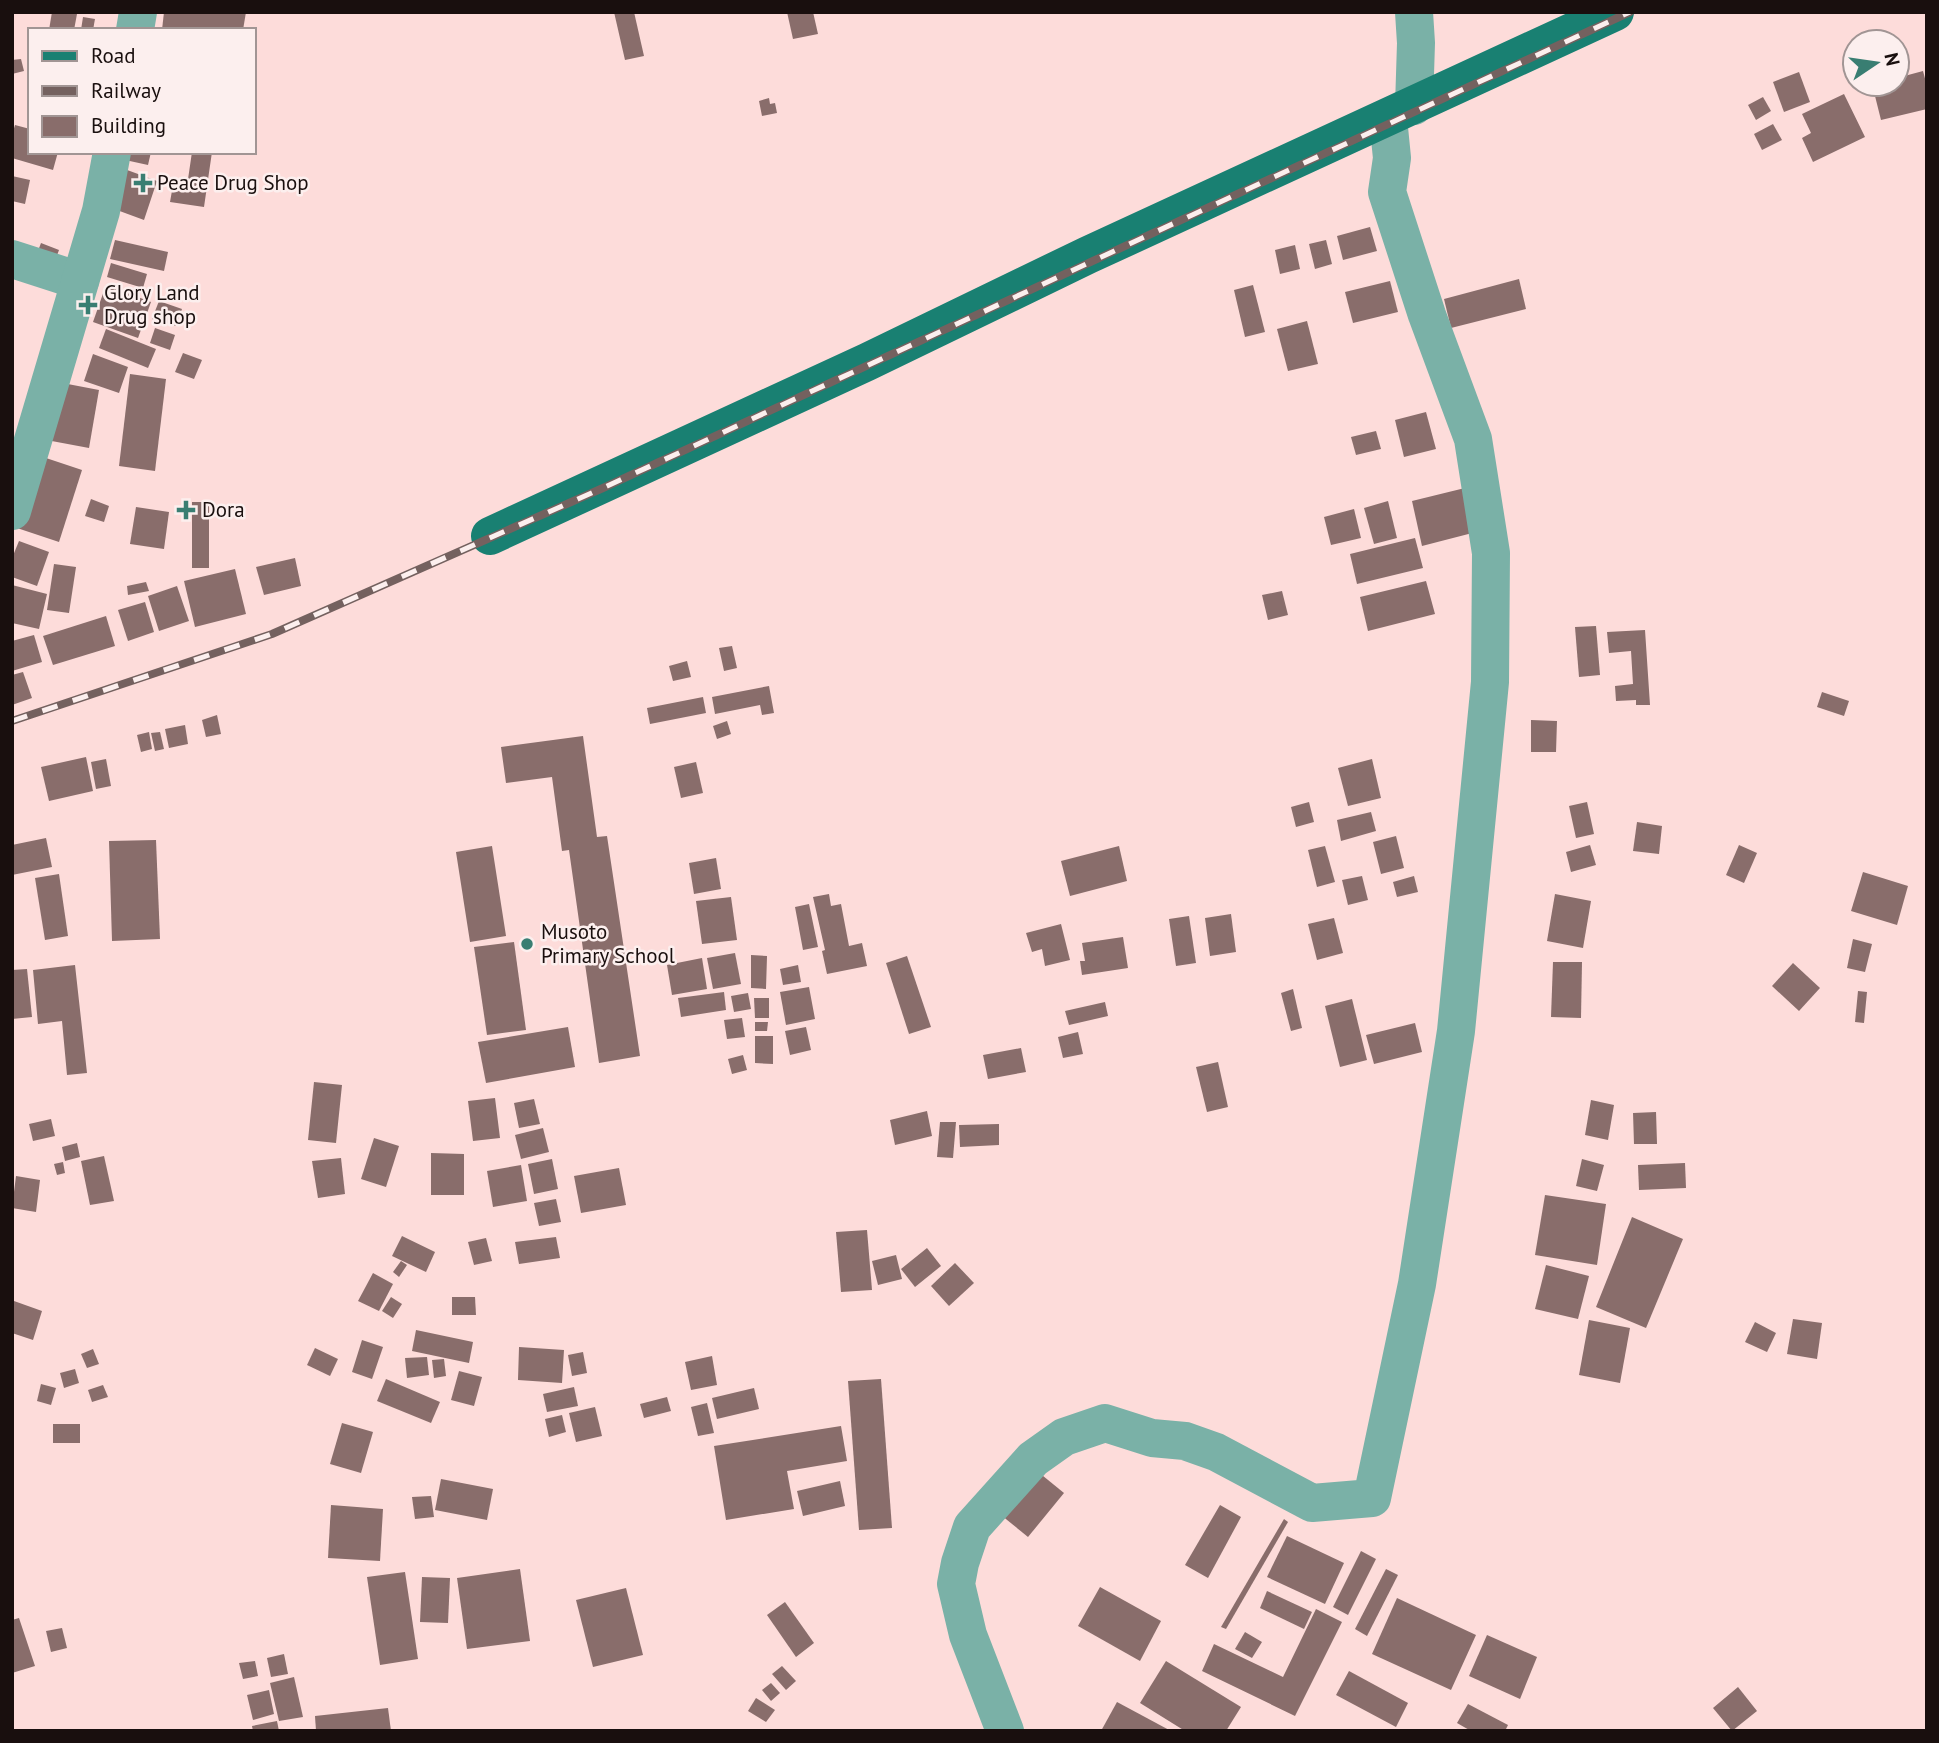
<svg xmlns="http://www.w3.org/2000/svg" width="1939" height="1743" font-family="'PT Sans',sans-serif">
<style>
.building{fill:#896d6b}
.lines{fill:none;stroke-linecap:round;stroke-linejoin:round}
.minor{stroke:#7ab1a7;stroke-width:38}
.major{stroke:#198072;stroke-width:38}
.rail-casing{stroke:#74615f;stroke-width:8}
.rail{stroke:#fcefee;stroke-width:5;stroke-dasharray:16;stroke-linecap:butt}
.poi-dot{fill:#397e72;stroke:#fcefee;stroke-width:2.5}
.labels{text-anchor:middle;stroke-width:5;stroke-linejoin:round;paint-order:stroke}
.poi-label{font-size:21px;fill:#190f0e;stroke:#fcefee;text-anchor:start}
</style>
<rect width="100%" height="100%" fill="#fddcda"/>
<g class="building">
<path d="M52 12 77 14 74 30H49Z"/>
<path d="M164 12H246L243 30H162Z"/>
<path d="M614 12H634L644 56 625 60Z"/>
<path d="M787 12H813L818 34 793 39Z"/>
<path d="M83 17 95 19 93 30H81Z"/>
<path d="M21 59 24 71 12 74V60Z"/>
<path d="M1923 71 1927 86V109L1881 120 1872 84H1897V78Z"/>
<path d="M1799 72 1810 102 1784 112 1773 82Z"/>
<path d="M1844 94 1865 137 1813 162 1802 138 1811 133 1802 114Z"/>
<path d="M1763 97 1771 111 1756 120 1748 105Z"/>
<path d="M769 98 770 104 775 103 777 113 762 116 759 101Z"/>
<path d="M1773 124 1782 140 1762 150 1754 134Z"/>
<path d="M15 125 30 129V152H58L53 170 12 158V135Z"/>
<path d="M117 152H151L148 165 116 158Z"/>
<path d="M192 152H212L204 207 170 202 173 185 187 186Z"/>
<path d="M119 167 157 181 144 220 106 206Z"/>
<path d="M12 176 30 180 25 204 12 201Z"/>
<path d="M1370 227 1377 251 1343 260 1337 236Z"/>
<path d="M115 240 168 252 164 271 110 259Z"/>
<path d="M1326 240 1332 264 1315 269 1309 244Z"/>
<path d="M41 243 59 250 52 269 34 262Z"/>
<path d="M1295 245 1300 269 1280 274 1275 250Z"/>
<path d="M111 263 147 274 143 288 107 277Z"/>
<path d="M1519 279 1526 309 1451 328 1444 299Z"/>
<path d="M1390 281 1398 312 1353 323 1345 292Z"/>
<path d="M106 285 151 302 138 338 93 322Z"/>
<path d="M1253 285 1265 332 1245 337 1234 290Z"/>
<path d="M159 301 182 309 176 326 152 319Z"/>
<path d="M1307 321 1318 364 1288 371 1277 329Z"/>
<path d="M155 328 175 335 170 350 150 343Z"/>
<path d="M106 329 156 349 148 368 99 348Z"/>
<path d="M183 353 202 360 194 379 175 372Z"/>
<path d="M93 354 128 367 119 393 84 381Z"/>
<path d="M130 374 166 379 155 471 119 466Z"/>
<path d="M52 381 99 390 89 448 41 439Z"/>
<path d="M1426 412 1436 449 1404 457 1395 420Z"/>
<path d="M1376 431 1381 449 1356 455 1351 437Z"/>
<path d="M37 455 82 470 59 542 14 527Z"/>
<path d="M1469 487 1480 531 1422 546 1412 501Z"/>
<path d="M91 499 109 506 104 522 85 516Z"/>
<path d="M1388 501 1397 538 1374 544 1364 508Z"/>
<rect x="192" y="502" width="17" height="66"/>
<path d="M136 507 169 512 164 549 130 544Z"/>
<path d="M1354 509 1361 538 1331 545 1324 517Z"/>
<path d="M1415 538 1423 568 1357 584 1350 554Z"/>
<path d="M19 541 49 552 37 586 12 577V558Z"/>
<path d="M295 558 301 586 264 595 256 567Z"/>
<path d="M54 564 76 567 69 613 47 610Z"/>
<path d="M235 569 246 614 195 627 184 581Z"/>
<path d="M1426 581 1435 614 1368 631 1360 597Z"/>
<path d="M146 582 149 591 128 595 127 586Z"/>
<path d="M12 585 47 594 39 629 12 623Z"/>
<path d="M177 586 189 621 159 631 148 596Z"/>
<path d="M1282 591 1288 615 1268 620 1262 595Z"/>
<path d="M145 602 154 632 128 641 118 610Z"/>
<path d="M106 616 115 646 53 665 43 636Z"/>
<path d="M1596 626 1600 675 1579 677 1575 627Z"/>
<path d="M1645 630 1650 705H1636V700L1616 701 1615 686 1633 684 1631 651 1609 653 1607 632Z"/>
<path d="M34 635 42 662 12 671V641Z"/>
<path d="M732 646 737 668 724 671 719 648Z"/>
<path d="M687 661 691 677 673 681 669 666Z"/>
<path d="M23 672 32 698 12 705V675Z"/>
<path d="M769 686 774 713 762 715 760 705 715 714 712 697Z"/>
<path d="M1822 692 1849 701 1844 716 1817 707Z"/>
<path d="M703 697 706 713 650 724 647 708Z"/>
<path d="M217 715 221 734 206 737 202 720Z"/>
<path d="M1531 720 1557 721 1556 752H1531Z"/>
<path d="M727 721 731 734 717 739 713 726Z"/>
<path d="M185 725 188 744 169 748 165 729Z"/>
<path d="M149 732 152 749 141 752 137 735Z"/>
<path d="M160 732 164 749 155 751 151 733Z"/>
<path d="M583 736 597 837 607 836 640 1056 599 1063 569 850 562 851 552 777 506 783 501 747Z"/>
<path d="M86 757 93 791 49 801 41 767Z"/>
<path d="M106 759 111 786 96 789 91 762Z"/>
<path d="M1372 759 1381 798 1348 806 1338 768Z"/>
<path d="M696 762 703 793 681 798 674 767Z"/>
<path d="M1309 802 1314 822 1296 827 1291 807Z"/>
<path d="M1587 802 1594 834 1576 838 1569 806Z"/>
<path d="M1371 812 1376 831 1341 841 1337 820Z"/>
<path d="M1637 822 1662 826 1659 854 1633 851Z"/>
<path d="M1396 836 1404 868 1381 874 1373 842Z"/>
<path d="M46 838 52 867 12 875V845Z"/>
<path d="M156 840 160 939 112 941 109 841Z"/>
<path d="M1590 845 1596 865 1571 872 1566 852Z"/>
<path d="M1739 845 1757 853 1744 883 1726 875Z"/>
<path d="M492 846 506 936 470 942 456 852Z"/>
<path d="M1119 846 1127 881 1070 896 1061 861Z"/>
<path d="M1325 846 1335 882 1317 887 1308 850Z"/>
<path d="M716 858 721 889 694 894 689 863Z"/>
<path d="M1863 872 1908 886 1897 925 1851 911Z"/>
<path d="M59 874 68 936 45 940 35 878Z"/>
<path d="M1362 876 1368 900 1348 905 1342 880Z"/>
<path d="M1414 876 1418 892 1397 897 1393 882Z"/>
<path d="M829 894 831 906 841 904 849 946 862 943 867 966 827 974 822 951 825 950 813 897Z"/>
<path d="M1555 894 1591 901 1583 948 1547 941Z"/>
<path d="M731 897 737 940 702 944 696 901Z"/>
<path d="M809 904 818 947 803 950 795 907Z"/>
<path d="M1231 914 1236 952 1210 956 1205 918Z"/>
<path d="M1189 916 1196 963 1176 966 1169 919Z"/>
<path d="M1334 918 1343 953 1317 960 1308 924Z"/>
<path d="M1061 924 1070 960 1045 966 1042 949 1032 952 1026 933Z"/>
<path d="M1123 937 1128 968 1082 975 1080 961H1085L1082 943Z"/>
<path d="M1853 939 1872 944 1865 972 1847 968Z"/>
<path d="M514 942 526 1030 487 1035 474 947Z"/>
<path d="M735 953 741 984 713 989 707 958Z"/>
<path d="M751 955 767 956 766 989 751 988Z"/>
<path d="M907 956 931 1027 909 1034 886 963Z"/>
<path d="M702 958 707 989 672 995 667 965Z"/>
<path d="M1553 962H1582L1581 1018 1551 1017Z"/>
<path d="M1793 963 1820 988 1799 1011 1772 986Z"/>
<path d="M75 965 87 1073 67 1075 62 1021 38 1024 33 970Z"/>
<path d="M798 965 801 982 783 985 780 969Z"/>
<path d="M27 969 32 1017 12 1019V970Z"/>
<path d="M809 987 815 1019 786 1025 780 992Z"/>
<path d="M1293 989 1302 1028 1291 1031 1281 993Z"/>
<path d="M1858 991 1867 992 1864 1023 1855 1022Z"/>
<path d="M724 992 726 1010 681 1017 678 998Z"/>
<path d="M748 993 751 1009 734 1012 731 996Z"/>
<path d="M754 998H769V1018H755Z"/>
<path d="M1352 999 1367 1060 1340 1067 1325 1006Z"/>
<path d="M1105 1002 1108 1016 1069 1025 1065 1011Z"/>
<path d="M742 1018 745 1037 727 1039 724 1020Z"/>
<path d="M755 1022H768L767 1031H755Z"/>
<path d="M1415 1023 1422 1052 1374 1064 1366 1035Z"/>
<path d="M568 1027 575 1067 486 1083 478 1042Z"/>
<path d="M806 1027 811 1050 790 1055 785 1031Z"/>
<path d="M1078 1032 1083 1054 1063 1058 1058 1037Z"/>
<path d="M755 1036H773V1064L755 1063Z"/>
<path d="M1021 1048 1026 1072 988 1079 983 1055Z"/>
<path d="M743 1055 747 1070 732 1074 728 1059Z"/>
<path d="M1218 1062 1228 1107 1207 1112 1196 1067Z"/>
<path d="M314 1082 342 1085 336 1143 308 1140Z"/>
<path d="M495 1098 500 1138 473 1141 468 1101Z"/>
<path d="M534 1099 540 1124 519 1128 514 1103Z"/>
<path d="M1591 1100 1614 1105 1608 1140 1585 1135Z"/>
<path d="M927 1111 932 1136 895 1145 890 1120Z"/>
<path d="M1656 1112 1657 1144H1634L1633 1113Z"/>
<path d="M51 1119 55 1136 33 1141 29 1124Z"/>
<path d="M940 1122H956L953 1158 937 1157Z"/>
<path d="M999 1124V1145L960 1147 959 1125Z"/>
<path d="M543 1128 549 1152 521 1159 515 1135Z"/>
<path d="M374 1138 399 1146 386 1187 361 1179Z"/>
<path d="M77 1143 80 1157 65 1161 62 1147Z"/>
<path d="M431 1153 464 1154V1195H431Z"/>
<path d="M104 1156 114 1201 90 1205 81 1161Z"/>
<path d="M341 1158 345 1194 318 1198 312 1161Z"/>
<path d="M552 1159 558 1189 534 1194 528 1164Z"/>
<path d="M1582 1159 1604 1165 1597 1191 1576 1186Z"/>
<path d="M63 1162 65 1173 57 1175 54 1164Z"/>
<path d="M1685 1163 1686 1188 1639 1190 1638 1165Z"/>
<path d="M521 1165 527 1201 493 1207 487 1171Z"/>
<path d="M619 1168 626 1205 581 1213 574 1176Z"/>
<path d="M16 1176 40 1180 36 1212 12 1208Z"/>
<path d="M1545 1195 1606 1204 1597 1265 1535 1255Z"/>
<path d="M556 1199 561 1222 539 1226 534 1203Z"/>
<path d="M1632 1217 1683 1239 1646 1328 1596 1307Z"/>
<path d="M867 1230 872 1290 841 1292 836 1232Z"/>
<path d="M402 1236 435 1252 426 1272 392 1256Z"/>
<path d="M556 1237 560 1258 519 1264 515 1242Z"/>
<path d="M486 1238 492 1261 474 1265 468 1242Z"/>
<path d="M927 1248 941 1266 915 1287 901 1269Z"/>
<path d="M896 1255 902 1279 878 1285 872 1261Z"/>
<path d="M401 1261 407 1265 399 1277 393 1272Z"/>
<path d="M955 1263 974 1283 949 1306 931 1286Z"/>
<path d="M1546 1265 1589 1276 1578 1319 1535 1309Z"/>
<path d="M373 1273 393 1284 379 1311 358 1301Z"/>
<path d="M391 1297 402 1304 393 1318 382 1311Z"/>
<path d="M452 1297H475L476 1315H452Z"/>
<path d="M14 1301 42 1311 33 1340 12 1333Z"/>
<path d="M1793 1319 1822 1323 1817 1359 1787 1354Z"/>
<path d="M1589 1320 1630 1328 1620 1383 1579 1375Z"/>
<path d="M1755 1322 1776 1333 1767 1352 1745 1342Z"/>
<path d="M416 1330 473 1342 469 1363 412 1351Z"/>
<path d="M362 1340 383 1347 372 1379 352 1372Z"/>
<path d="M519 1347 564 1350 562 1383 518 1380Z"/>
<path d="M315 1348 338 1359 330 1376 307 1365Z"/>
<path d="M93 1349 99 1364 87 1368 81 1354Z"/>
<path d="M583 1352 587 1373 572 1376 568 1355Z"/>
<path d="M712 1356 717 1385 691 1390 685 1362Z"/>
<path d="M427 1357 429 1375 407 1378 405 1358Z"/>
<path d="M444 1359 446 1376 434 1378 432 1360Z"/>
<path d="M75 1369 79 1383 64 1388 60 1373Z"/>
<path d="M459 1371 482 1377 474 1406 451 1400Z"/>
<path d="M386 1379 440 1402 431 1423 377 1401Z"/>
<path d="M881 1379 892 1528 859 1530 848 1381Z"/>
<path d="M41 1384 56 1388 51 1405 37 1401Z"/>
<path d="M103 1385 108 1397 92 1402 88 1390Z"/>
<path d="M574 1387 578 1406 547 1412 543 1394Z"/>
<path d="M754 1388 759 1409 717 1419 712 1398Z"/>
<path d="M667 1397 671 1411 644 1418 640 1404Z"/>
<path d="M707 1403 714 1433 698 1436 691 1407Z"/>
<path d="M595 1407 602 1436 576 1442 569 1413Z"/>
<path d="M562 1415 566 1432 549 1437 545 1419Z"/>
<path d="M342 1423 373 1432 361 1473 330 1464Z"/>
<rect x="53" y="1424" width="27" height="19"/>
<path d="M841 1426 847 1461 787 1471 794 1509 726 1520 714 1446Z"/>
<path d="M1037 1471 1064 1493 1028 1537 1001 1515Z"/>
<path d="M441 1479 493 1489 487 1520 435 1510Z"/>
<path d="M840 1481 845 1506 803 1516 797 1491Z"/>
<path d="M431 1496 434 1517 415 1519 412 1497Z"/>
<path d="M331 1505 383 1509 380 1561 328 1558Z"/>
<path d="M1220 1505 1241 1517 1208 1578 1185 1565Z"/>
<path d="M1284 1519 1288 1522 1226 1629 1221 1627Z"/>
<path d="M1287 1536 1344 1563 1325 1604 1267 1577Z"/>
<path d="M1361 1551 1376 1559 1348 1615 1333 1607Z"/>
<path d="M520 1569 530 1641 467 1649 457 1578Z"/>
<path d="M1386 1569 1398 1575 1367 1636 1355 1629Z"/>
<path d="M405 1572 418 1659 380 1665 367 1577Z"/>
<path d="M422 1577 450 1578 448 1623 420 1622Z"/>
<path d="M1100 1587 1161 1621 1140 1661 1078 1626Z"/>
<path d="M626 1588 643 1655 593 1667 576 1600Z"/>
<path d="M1267 1591 1312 1612 1304 1629 1260 1608Z"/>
<path d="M1397 1598 1476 1635 1451 1690 1372 1654Z"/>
<path d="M785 1602 814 1643 796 1657 767 1615Z"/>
<path d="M1316 1609 1342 1622 1295 1716 1202 1671 1214 1644 1283 1677Z"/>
<path d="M19 1618 35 1666 12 1673V1620Z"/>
<path d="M62 1628 67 1648 51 1652 46 1631Z"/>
<path d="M1245 1632 1262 1642 1252 1658 1235 1649Z"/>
<path d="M1487 1635 1537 1657 1520 1699 1469 1676Z"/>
<path d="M284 1654 288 1674 271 1677 267 1658Z"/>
<path d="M255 1661 258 1676 243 1679 239 1663Z"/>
<path d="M1166 1661 1241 1707 1226 1731H1185L1140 1703Z"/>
<path d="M782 1666 796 1681 786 1690 772 1674Z"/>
<path d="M1349 1671 1408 1703 1396 1727 1336 1695Z"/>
<path d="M294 1677 303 1717 279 1721 270 1683Z"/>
<path d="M771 1683 780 1693 771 1701 762 1690Z"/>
<path d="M1738 1687 1757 1711 1732 1731 1713 1708Z"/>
<path d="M269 1690 274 1714 253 1720 247 1695Z"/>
<path d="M756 1698 775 1710 766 1722 748 1711Z"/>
<path d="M1117 1702 1171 1731H1101Z"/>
<path d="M1468 1704 1508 1725 1505 1731H1471L1457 1723Z"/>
<path d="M388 1708 391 1731H316L315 1716Z"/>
<path d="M277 1721 279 1731H253L252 1726Z"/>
</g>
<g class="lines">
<g class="minor">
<path d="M135 30 138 12"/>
<path d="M1414 106 1416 43 1414 12"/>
<path d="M12 259 80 281"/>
<path d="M12 511 101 211 112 152"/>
<path d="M1005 1731 968 1635 956 1584 960 1563 972 1527 1033 1459 1064 1437 1105 1423 1152 1438 1185 1441 1216 1452 1312 1503 1372 1498 1417 1284 1456 1031 1490 682 1491 553 1473 439 1427 315 1387 192 1392 158 1388 118"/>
</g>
<path class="major" d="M490 536 867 362 1088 255 1615 12"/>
<defs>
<path id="rail" d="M12 721 272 634 603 488 1630 12"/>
</defs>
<use href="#rail" class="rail-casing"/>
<use href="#rail" class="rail"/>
</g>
<g class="poi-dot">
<path d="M139.5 172.5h7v7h7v7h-7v7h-7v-7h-7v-7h7z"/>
<path d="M84.5 294.5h7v7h7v7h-7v7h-7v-7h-7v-7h7z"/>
<path d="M182.5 499.5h7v7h7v7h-7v7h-7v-7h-7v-7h7z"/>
<circle cx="527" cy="944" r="7"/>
</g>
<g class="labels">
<g class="poi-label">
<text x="157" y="190">Peace Drug Shop</text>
<text x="104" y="300">Glory Land<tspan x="104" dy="24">Drug shop</tspan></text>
<text x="202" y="517">Dora</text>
<text x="541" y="939">Musoto<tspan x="541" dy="24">Primary School</tspan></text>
</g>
</g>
<rect width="1939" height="1743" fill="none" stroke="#190f0e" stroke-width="28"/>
<rect x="28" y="28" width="228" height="126" fill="#fcefee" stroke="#a19594" stroke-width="2"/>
<rect x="42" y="51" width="35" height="10" fill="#198072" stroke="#a19594" stroke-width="2"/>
<text x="91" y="63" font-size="21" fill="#190f0e">Road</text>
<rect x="42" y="86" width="35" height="10" fill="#74615f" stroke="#a19594" stroke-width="2"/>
<text x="91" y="98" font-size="21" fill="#190f0e">Railway</text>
<rect x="42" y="116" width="35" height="21" fill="#896d6b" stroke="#a19594" stroke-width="2"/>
<text x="91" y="133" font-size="21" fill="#190f0e">Building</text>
<g transform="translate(1876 63) rotate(77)"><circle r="33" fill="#fcefee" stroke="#a19594" stroke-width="2"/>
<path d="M0-5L12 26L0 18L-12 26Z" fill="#397e72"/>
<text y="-10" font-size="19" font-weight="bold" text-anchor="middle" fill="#190f0e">N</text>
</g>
</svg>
